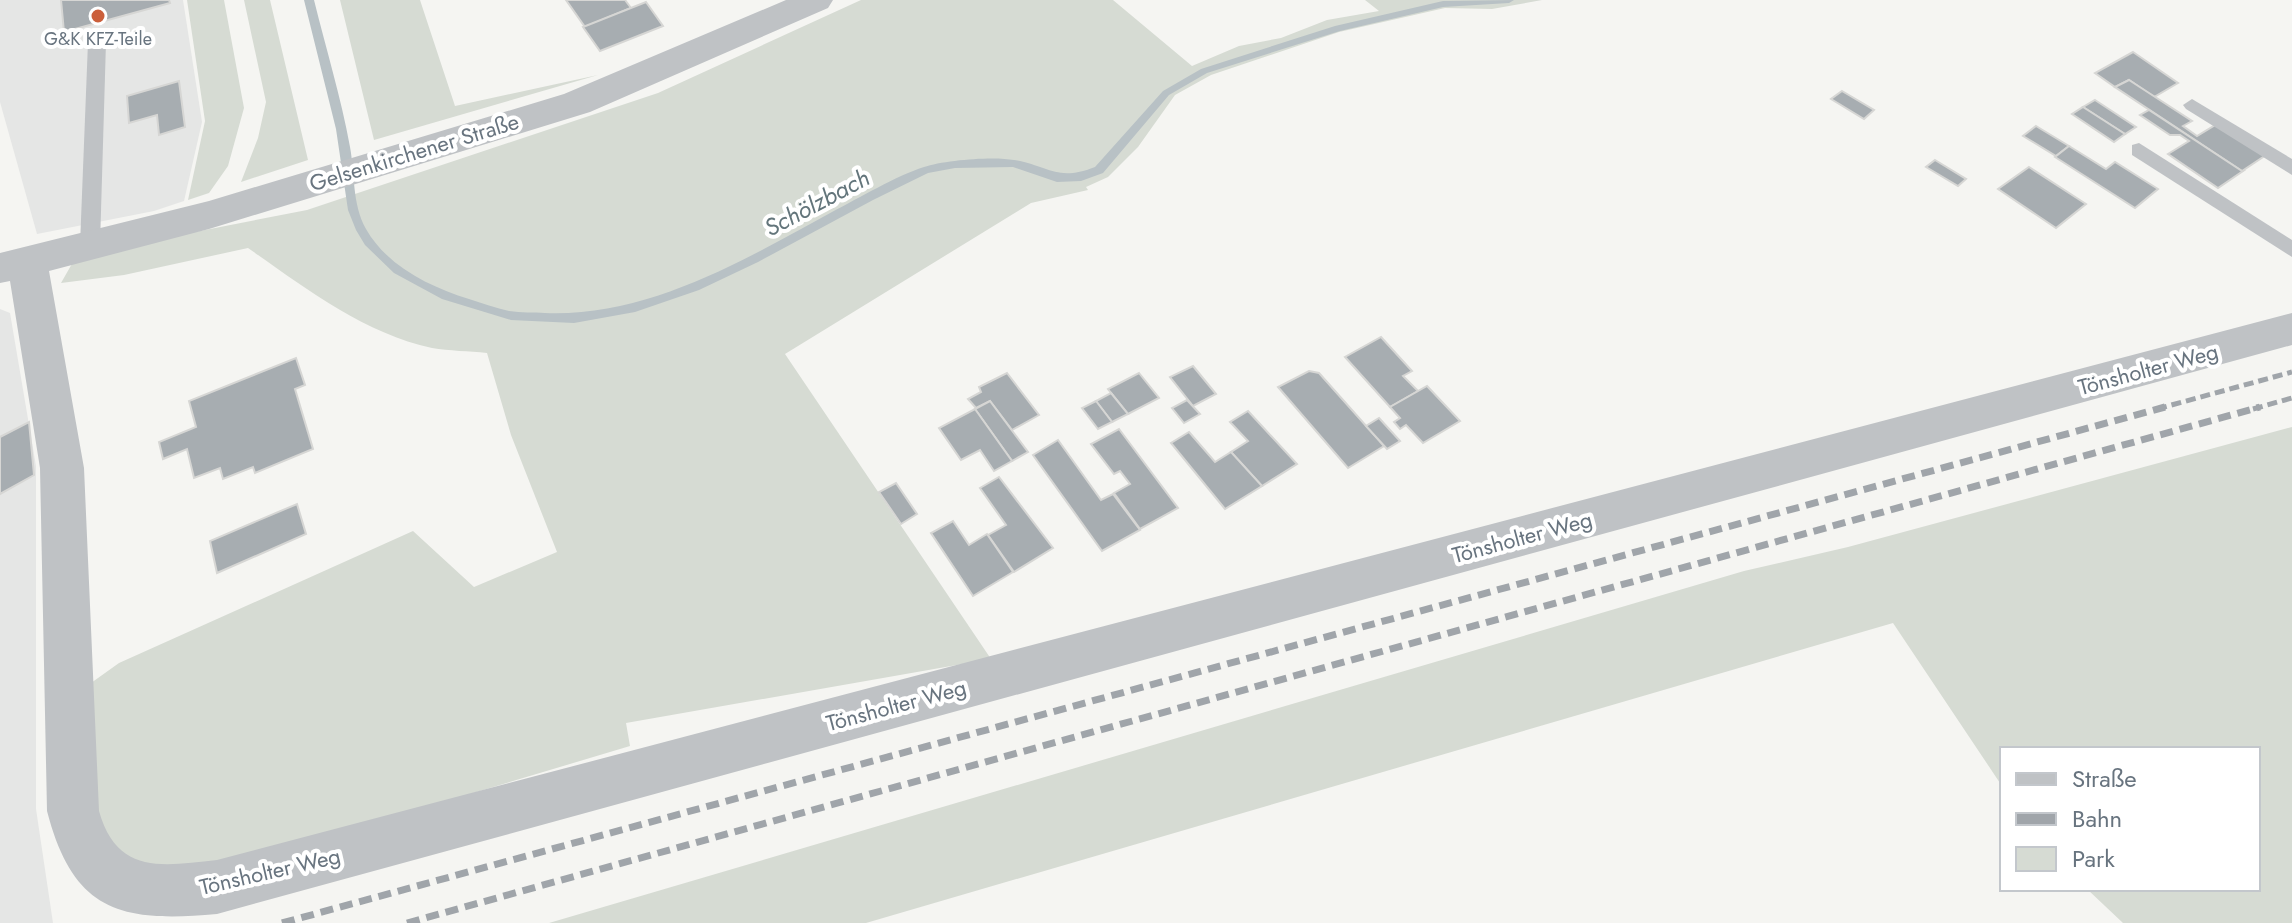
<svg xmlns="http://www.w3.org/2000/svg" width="2292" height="923" font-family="Jost,sans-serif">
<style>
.built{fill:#e5e6e5}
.green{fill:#d6dbd3}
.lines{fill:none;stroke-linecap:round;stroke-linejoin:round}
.stream{fill:#b8c1c5;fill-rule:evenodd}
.building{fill:#a7adb1;stroke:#d6d6d4;stroke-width:2}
.service{fill:#bfc2c5;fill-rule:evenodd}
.minor{fill:#bfc2c5;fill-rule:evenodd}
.rail-far1{stroke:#a0a5aa;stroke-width:5;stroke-dasharray:10 5;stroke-linecap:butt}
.rail{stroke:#a0a5aa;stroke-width:7;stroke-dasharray:13 7;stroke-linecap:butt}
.poi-dot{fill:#cb5f3b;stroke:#fff;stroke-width:3}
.labels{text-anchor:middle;stroke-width:8;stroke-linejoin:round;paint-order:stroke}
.far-poi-label{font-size:18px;fill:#68747f;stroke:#fff}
.street-label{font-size:22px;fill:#68747f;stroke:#fff}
.water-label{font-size:24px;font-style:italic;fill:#63757b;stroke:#fff}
</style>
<rect width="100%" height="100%" fill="#f5f5f2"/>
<g class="built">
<path d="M0 0H183L202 122 184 201 154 211 37 234 0 102Z"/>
<path d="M0 309 10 313 36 466V809L53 923H0Z"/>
</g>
<g class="green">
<path d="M187 0H224L244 108 228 166 209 193 188 200 205 121Z"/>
<path d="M244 0H270L308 160 241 182 258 138 266 102Z"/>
<path d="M340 0H420L455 106 598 75 374 140Z"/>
<path d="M861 0H1113L1192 66 1239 46 1281 38 1327 20 1379 11 1365 0H1542L1492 9 1445 8 1339 32 1211 75 1175 95 1138 147 1108 177 1086 187 1088 190 1031 203 785 354 991 659 626 723 630 746 216 870 127 867 94 830 84 688 119 663 413 531 474 587 557 552 511 435 487 353C469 351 449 351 432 348 363 333 304 287 248 248L124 275 61 283 77 255 307 210 658 93Z"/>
<path d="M2292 427V923H2123L2087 889H2258V749H2002V786L1893 623 866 923H549L1744 571 1848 547Z"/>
</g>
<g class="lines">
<path class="stream" d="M304 0H314C326 49 341 97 350 147 355 174 352 204 366 229 387 266 430 287 469 299 482 303 496 308 509 311 521 313 534 312 545 313 649 317 744 260 832 212 859 198 896 176 924 167 944 160 994 156 1014 160 1049 166 1057 182 1095 167L1163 91 1201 69 1335 26 1443 1 1514 0 1509 3 1443 7 1340 31 1207 73 1169 95 1103 173 1081 181 1057 182 1013 167 955 168 928 173 873 200 758 262 699 290 635 312 574 323 511 320 442 299 394 273 365 245 356 230 348 210 336 129Z"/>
</g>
<g class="building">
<path d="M61 0H169L170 3 64 32Z"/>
<path d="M566 0H625L631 8 585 27Z"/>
<path d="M646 2 663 26 600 51 583 27Z"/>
<path d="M2133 52 2178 83 2154 97 2129 80 2115 87 2095 73Z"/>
<path d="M2129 80 2192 121 2183 126 2197 136 2217 124 2266 155 2242 171 2115 87Z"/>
<path d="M179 81 185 127 159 135 157 115 129 123 127 96Z"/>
<path d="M1842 91 1874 110 1864 119 1831 99Z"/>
<path d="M2095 100 2136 127 2125 134 2083 107Z"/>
<path d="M2083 107 2125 134 2114 142 2072 114Z"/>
<path d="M2149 110 2242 171H2243L2218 188 2168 154 2189 141 2180 135H2170L2140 115Z"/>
<path d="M2036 126 2069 146 2056 156 2023 136Z"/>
<path d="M2069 146 2106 169 2115 162 2158 189 2135 208 2055 157Z"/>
<path d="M1935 160 1966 179 1958 186 1926 167Z"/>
<path d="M2029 167 2086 204 2056 228 1998 189Z"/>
<path d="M1381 337 1412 371 1403 376 1418 391 1390 407 1345 357Z"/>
<path d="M296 358 305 385 295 389 313 449 255 473 253 467 223 479 220 468 194 478 187 449 163 459 159 442 196 427 189 401Z"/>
<path d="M1193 366 1216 394 1193 406 1170 377Z"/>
<path d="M1309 371 1319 373 1384 446 1348 468 1278 387Z"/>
<path d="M1007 373 1039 415 1012 430 990 401 976 408 968 399 981 392 979 387Z"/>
<path d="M1139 373 1159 398 1128 414 1108 389Z"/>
<path d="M1427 386 1460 421 1423 443 1406 425 1400 429 1394 422 1400 418 1390 407Z"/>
<path d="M1111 393 1128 414 1112 422 1096 401Z"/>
<path d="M1187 400 1200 414 1184 423 1172 408Z"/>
<path d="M990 401 1028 452 1012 461 975 409Z"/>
<path d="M1096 401 1112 422 1098 429 1082 408Z"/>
<path d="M975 409 1012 461 994 471 980 450 961 460 939 428Z"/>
<path d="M1248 411 1297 464 1262 486 1231 452 1248 441 1230 422Z"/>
<path d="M1379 418 1400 441 1387 449 1366 426Z"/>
<path d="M29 422 34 475 0 494V437Z"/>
<path d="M1119 429 1178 508 1140 529 1114 493 1130 484 1120 471 1114 474 1091 444Z"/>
<path d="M1189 432 1215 462 1231 452 1262 486 1225 509 1171 443Z"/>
<path d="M1058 440 1101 500 1113 494 1140 530 1102 551 1033 455Z"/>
<path d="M999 477 1053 548 1014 572 988 535 1006 525 980 488Z"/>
<path d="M896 483 917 514 901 524 879 492Z"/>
<path d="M297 504 306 534 217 573 210 541Z"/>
<path d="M953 521 969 545 987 534 1013 572 973 596 931 533Z"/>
</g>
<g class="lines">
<g class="service">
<path d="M97 36 106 42 100 245 90 252 80 245 88 42Z"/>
<path d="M2192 99 2292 159V175L2186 109 2183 105Z"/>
<path d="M2139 143 2292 240V257L2132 155V145Z"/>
</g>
<path class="minor" d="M786 0H833L828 8 590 112 209 229 49 271 84 468 99 811C117 875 162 866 217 860L2292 313V345L217 914C120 923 73 911 47 811L40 468 10 281 0 283V253L209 201 564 94Z"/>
<g class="rail-far1">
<path d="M2157 409 2292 372"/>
<path d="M2253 409 2292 398"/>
</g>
<g class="rail">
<path d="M282 923 2165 407"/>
<path d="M407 923 2260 407"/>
</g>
</g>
<circle class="poi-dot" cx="98" cy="16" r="8"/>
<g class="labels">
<g class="far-poi-label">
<text x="98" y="45">G&amp;K KFZ-Teile</text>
</g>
<g class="street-label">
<text transform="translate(414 152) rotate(-17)" y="8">Gelsenkirchener Straße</text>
<text transform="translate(2148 369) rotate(-15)" y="8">Tönsholter Weg</text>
<text transform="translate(1522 537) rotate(-15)" y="8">Tönsholter Weg</text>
<text transform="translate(896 705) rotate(-15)" y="8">Tönsholter Weg</text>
<text transform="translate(270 871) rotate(-13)" y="8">Tönsholter Weg</text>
</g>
<g class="water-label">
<text transform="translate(817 203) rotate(-28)" y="8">Schölzbach</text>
</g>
</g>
<rect x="2000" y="747" width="260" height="144" fill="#ffffff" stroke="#c3c7cc" stroke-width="2"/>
<rect x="2016" y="773" width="40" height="12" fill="#bfc2c5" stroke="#c3c7cc" stroke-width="2"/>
<text x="2072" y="787" font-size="24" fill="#68747f">Straße</text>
<rect x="2016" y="813" width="40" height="12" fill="#a0a5aa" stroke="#c3c7cc" stroke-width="2"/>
<text x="2072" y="827" font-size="24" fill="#68747f">Bahn</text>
<rect x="2016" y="847" width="40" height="24" fill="#d6dbd3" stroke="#c3c7cc" stroke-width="2"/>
<text x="2072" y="867" font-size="24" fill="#68747f">Park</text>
</svg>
